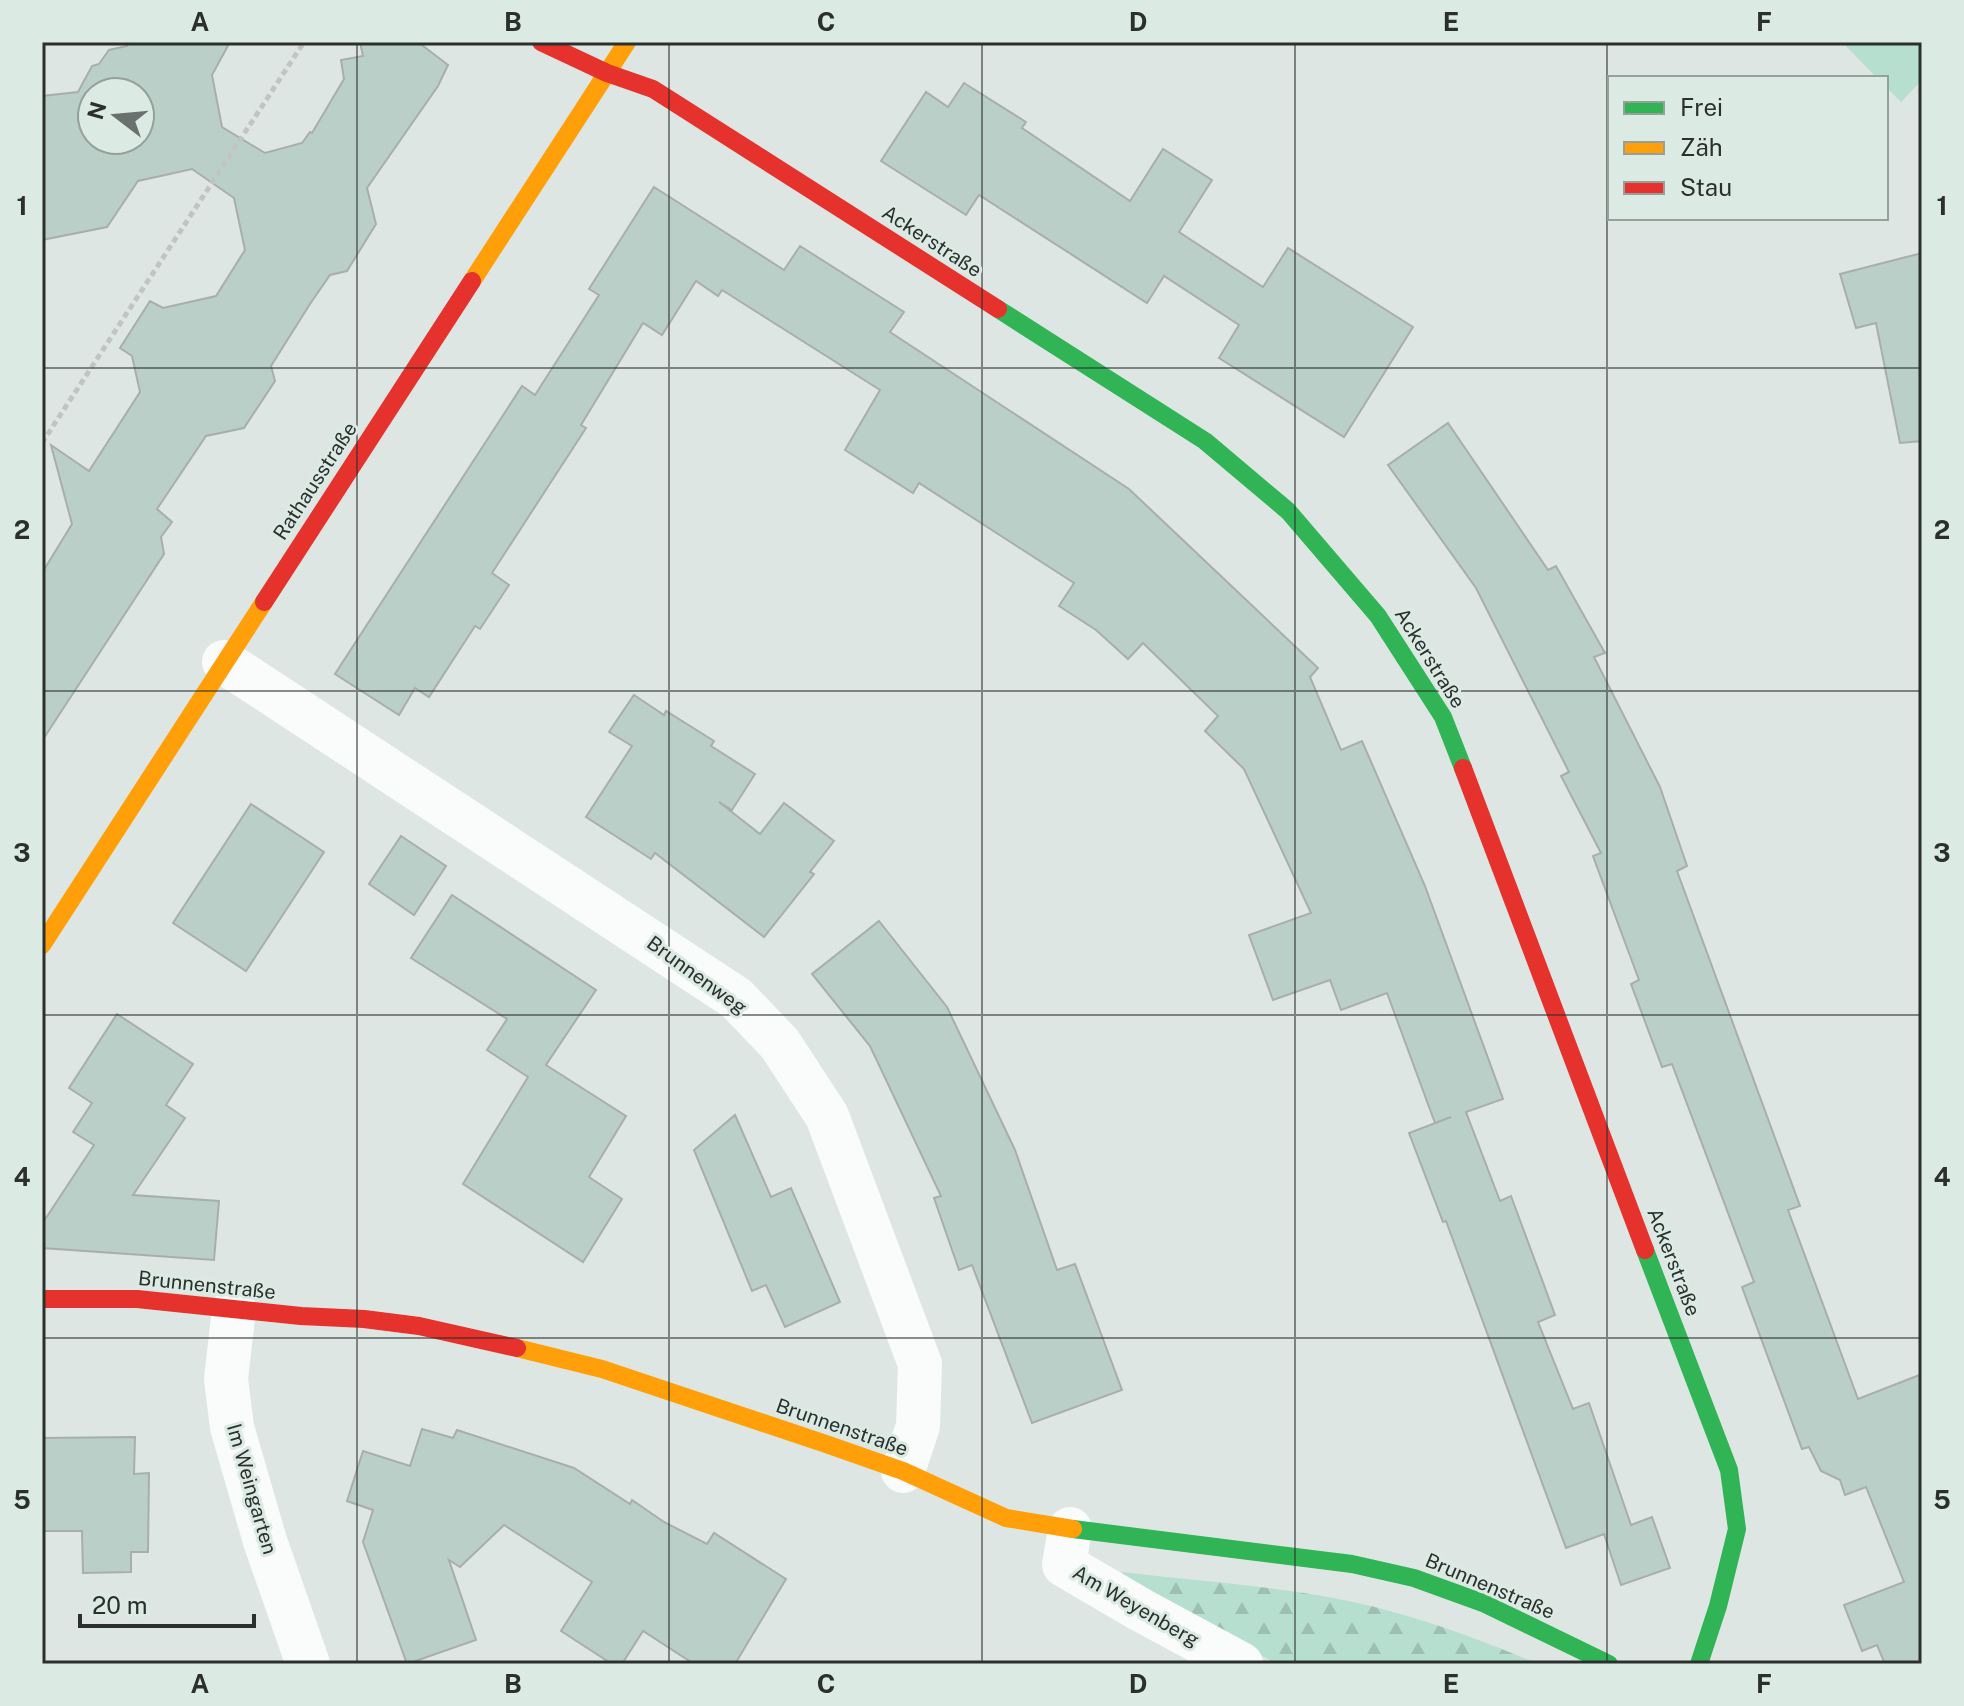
<svg xmlns="http://www.w3.org/2000/svg" width="1964" height="1706" font-family="'Public Sans',sans-serif">
<style>
.green{fill:#b6dfcf}
.forest{fill:url(#forest-firs)}
.building{fill:#bacfc8;stroke:#a8aeac;stroke-width:2;fill-rule:evenodd}
.lines{fill:none;stroke-linecap:round;stroke-linejoin:round}
.path{stroke:#c2c4c3;stroke-width:5;stroke-dasharray:6 4;stroke-linecap:butt}
.street{stroke:#fafbfb;stroke-width:44}
.fast{stroke:#30b455;stroke-width:18}
.slow{stroke:#ff9f0a;stroke-width:18}
.jam{stroke:#e5322d;stroke-width:18}
.grid{fill:none;stroke:#2b302e;stroke-width:2;stroke-opacity:0.55}
.labels{text-anchor:middle;stroke-width:6;stroke-linejoin:round;paint-order:stroke}
.street-label{font-size:20px;fill:#2b302e;stroke:#dbeae3}
.neatline{fill:none;stroke:#2b302e;stroke-width:3}
.grid-label{font-size:26px;text-anchor:middle;font-weight:bold;fill:#2b302e}
</style>
<defs>
<pattern id="forest-firs" width="22" height="20" patternUnits="userSpaceOnUse" patternTransform="scale(2)"><rect width="22" height="20" fill="#b6dfcf"/><path d="M5 1l3.5 6h-7zM16 11l3.5 6h-7z" fill="#9dc0b2"/></pattern>
</defs>
<rect width="100%" height="100%" fill="#dee6e3"/>
<path class="green" d="M1842 42H1922V80L1901 102 1886 87V78H1877Z"/>
<path class="forest" d="M1122 1572C1190 1580 1260 1585 1328 1597 1401 1610 1470 1635 1538 1664H1277L1127 1585Z"/>
<g class="building">
<path d="M129 42H230L212 75 222 127 265 153 302 143 310 132 312 133 344 79 341 60 363 56 360 42H418L448 65 438 86 367 188 376 224 347 271 330 275 310 304 271 366 275 381 244 428 206 436 157 509 172 522 161 537 164 554 42 741V573L72 524 51 445 89 471 140 392 132 356 120 348 150 301 163 308 216 296 245 250 234 198 192 169 138 181 107 227 42 240V96L78 92 92 66 99 64 109 50 127 46ZM92 92H140V140H92Z"/>
<path d="M964 83 1026 122 1022 128 1130 201 1163 149 1212 180 1179 232 1263 287 1288 248 1413 327 1344 437 1219 358 1239 325 1164 276 1147 303 979 195 966 215 881 161 926 92 948 107Z"/>
<path d="M654 187 784 270 800 246 904 312 890 332 1129 489 1318 668 1310 677 1341 750 1362 741 1425 886 1503 1099 1466 1112 1500 1201 1511 1196 1555 1315 1538 1322 1573 1409 1589 1403 1631 1525 1652 1517 1670 1568 1621 1585 1604 1534 1566 1548 1446 1221 1443 1222 1409 1133 1451 1117 1435 1123 1387 993 1341 1010 1330 980 1273 1000 1249 935 1311 913 1244 769 1205 731 1218 716 1143 643 1128 659 1096 630 1059 606 1074 583 919 483 913 493 845 450 880 390 722 290 718 296 696 281 662 335 643 323 581 425 586 428 492 573 509 585 480 629 475 626 429 697 415 688 399 715 335 674 522 386 535 395 599 295 589 289Z"/>
<path d="M1922 253V441L1900 443 1876 323 1856 328 1840 274Z"/>
<path d="M1448 423 1548 570 1556 566 1605 653 1594 657 1660 787 1687 866 1677 871 1800 1206 1788 1210 1858 1399 1922 1374V1664H1885L1877 1645 1862 1651 1844 1605 1904 1582 1866 1487 1845 1495 1840 1480 1821 1471 1809 1447 1802 1449 1742 1287 1754 1282 1672 1064 1662 1067 1631 984 1639 980 1593 856 1601 853 1561 776 1569 772 1476 588 1388 465Z"/>
<path d="M634 695 664 715 666 711 714 741 711 746 755 774 732 810 719 802 760 834 784 803 834 841 810 872 814 874 764 937 655 853 651 859 586 817 632 746 609 732Z"/>
<path d="M251 804 324 852 246 971 173 923Z"/>
<path d="M401 836 446 866 414 915 369 884Z"/>
<path d="M452 895 596 990 546 1065 626 1116 589 1177 622 1199 583 1262 463 1184 528 1077 487 1050 507 1019 411 958Z"/>
<path d="M879 921 947 1007 1015 1150 1057 1270 1075 1264 1122 1390 1032 1423 972 1265 959 1270 934 1198 941 1196 870 1046 812 974Z"/>
<path d="M117 1014 193 1064 166 1105 185 1118 133 1195 219 1201 214 1260 42 1248V1224L94 1145 73 1132 92 1103 69 1088Z"/>
<path d="M735 1115 771 1197 791 1188 840 1302 785 1327 766 1285 752 1291 694 1150Z"/>
<path d="M422 1429 453 1438 457 1430 574 1468 630 1504 632 1500 664 1522 707 1544 714 1533 786 1579 735 1664H694L643 1631 622 1664H612L561 1631 592 1582 504 1525 460 1567 449 1560 476 1640 407 1664 363 1542 373 1510 347 1501 363 1451 410 1466Z"/>
<path d="M135 1437 134 1474 149 1473 148 1552H131V1572L83 1573 82 1531H42V1438Z"/>
</g>
<g class="lines">
<path class="path" d="M42 443 304 42"/>
<g class="street">
<path d="M224 662 736 998 780 1044 827 1116 920 1364 918 1426 903 1471"/>
<path d="M234 1309 226 1379 232 1427 265 1541 308 1664"/>
<path d="M1070 1529 1064 1565 1141 1610 1241 1664"/>
</g>
<g class="fast">
<path d="M998 309 1205 441 1288 511 1378 616 1443 717 1463 768"/>
<path d="M1645 1250 1729 1470 1737 1529 1718 1606 1699 1664"/>
<path d="M1073 1529 1352 1564 1414 1578 1483 1603 1609 1664"/>
</g>
<g class="slow">
<path d="M472 281 627 42"/>
<path d="M42 945 264 602"/>
<path d="M517 1348 602 1369 826 1444 903 1471 1006 1518 1073 1529"/>
</g>
<g class="jam">
<path d="M541 42 607 73 653 89 998 309"/>
<path d="M264 602 472 281"/>
<path d="M1463 768 1645 1250"/>
<path d="M42 1299H137L301 1316 364 1319 419 1326 517 1348"/>
</g>
</g>
<path class="grid" d="M357 42V1664M669 42V1664M982 42V1664M1295 42V1664M1607 42V1664M42 368H1922M42 691H1922M42 1015H1922M42 1338H1922"/>
<g class="labels">
<g class="street-label">
<text transform="translate(932 241) rotate(33)" y="7">Ackerstraße</text>
<text transform="translate(315 481) rotate(-57)" y="7">Rathausstraße</text>
<text transform="translate(1430 658) rotate(58)" y="7">Ackerstraße</text>
<text transform="translate(697 975) rotate(36)" y="7">Brunnenweg</text>
<text transform="translate(1674 1262) rotate(69)" y="7">Ackerstraße</text>
<text transform="translate(207 1285) rotate(6)" y="7">Brunnenstraße</text>
<text transform="translate(842 1427) rotate(19)" y="7">Brunnenstraße</text>
<text transform="translate(252 1489) rotate(74)" y="7">Im Weingarten</text>
<text transform="translate(1490 1586) rotate(23)" y="7">Brunnenstraße</text>
<text transform="translate(1136 1606) rotate(30)" y="7">Am Weyenberg</text>
</g>
</g>
<rect width="1964" height="1706" fill="none" stroke="#dbeae3" stroke-width="88"/>
<rect x="1608" y="76" width="280" height="144" fill="#dbeae3" stroke="#95a09b" stroke-width="2"/>
<rect x="1624" y="102" width="40" height="12" fill="#30b455" stroke="#95a09b" stroke-width="2"/>
<text x="1680" y="116" font-size="24" fill="#2b302e">Frei</text>
<rect x="1624" y="142" width="40" height="12" fill="#ff9f0a" stroke="#95a09b" stroke-width="2"/>
<text x="1680" y="156" font-size="24" fill="#2b302e">Zäh</text>
<rect x="1624" y="182" width="40" height="12" fill="#e5322d" stroke="#95a09b" stroke-width="2"/>
<text x="1680" y="196" font-size="24" fill="#2b302e">Stau</text>
<g transform="translate(116 116) rotate(286)"><circle r="38" fill="#dbeae3" stroke="#95a09b" stroke-width="2"/>
<path d="M0-6L14 30L0 20L-14 30Z" fill="#6a706d"/>
<text y="-12" font-size="22" font-weight="bold" text-anchor="middle" fill="#2b302e">N</text>
</g>
<path d="M80 1614v12h174v-12" fill="none" stroke="#2b302e" stroke-width="4"/>
<text x="92" y="1614" font-size="24" fill="#2b302e" stroke="#dbeae3" stroke-width="6" paint-order="stroke">20 m</text>
<rect x="44" y="44" width="1876" height="1618" class="neatline"/>
<g class="grid-label">
<text x="200" y="31">A</text>
<text x="513" y="31">B</text>
<text x="826" y="31">C</text>
<text x="1138" y="31">D</text>
<text x="1451" y="31">E</text>
<text x="1764" y="31">F</text>
<text x="22" y="215">1</text>
<text x="1942" y="215">1</text>
<text x="22" y="539">2</text>
<text x="1942" y="539">2</text>
<text x="22" y="862">3</text>
<text x="1942" y="862">3</text>
<text x="22" y="1186">4</text>
<text x="1942" y="1186">4</text>
<text x="22" y="1509">5</text>
<text x="1942" y="1509">5</text>
<text x="200" y="1693">A</text>
<text x="513" y="1693">B</text>
<text x="826" y="1693">C</text>
<text x="1138" y="1693">D</text>
<text x="1451" y="1693">E</text>
<text x="1764" y="1693">F</text>
</g>
</svg>
